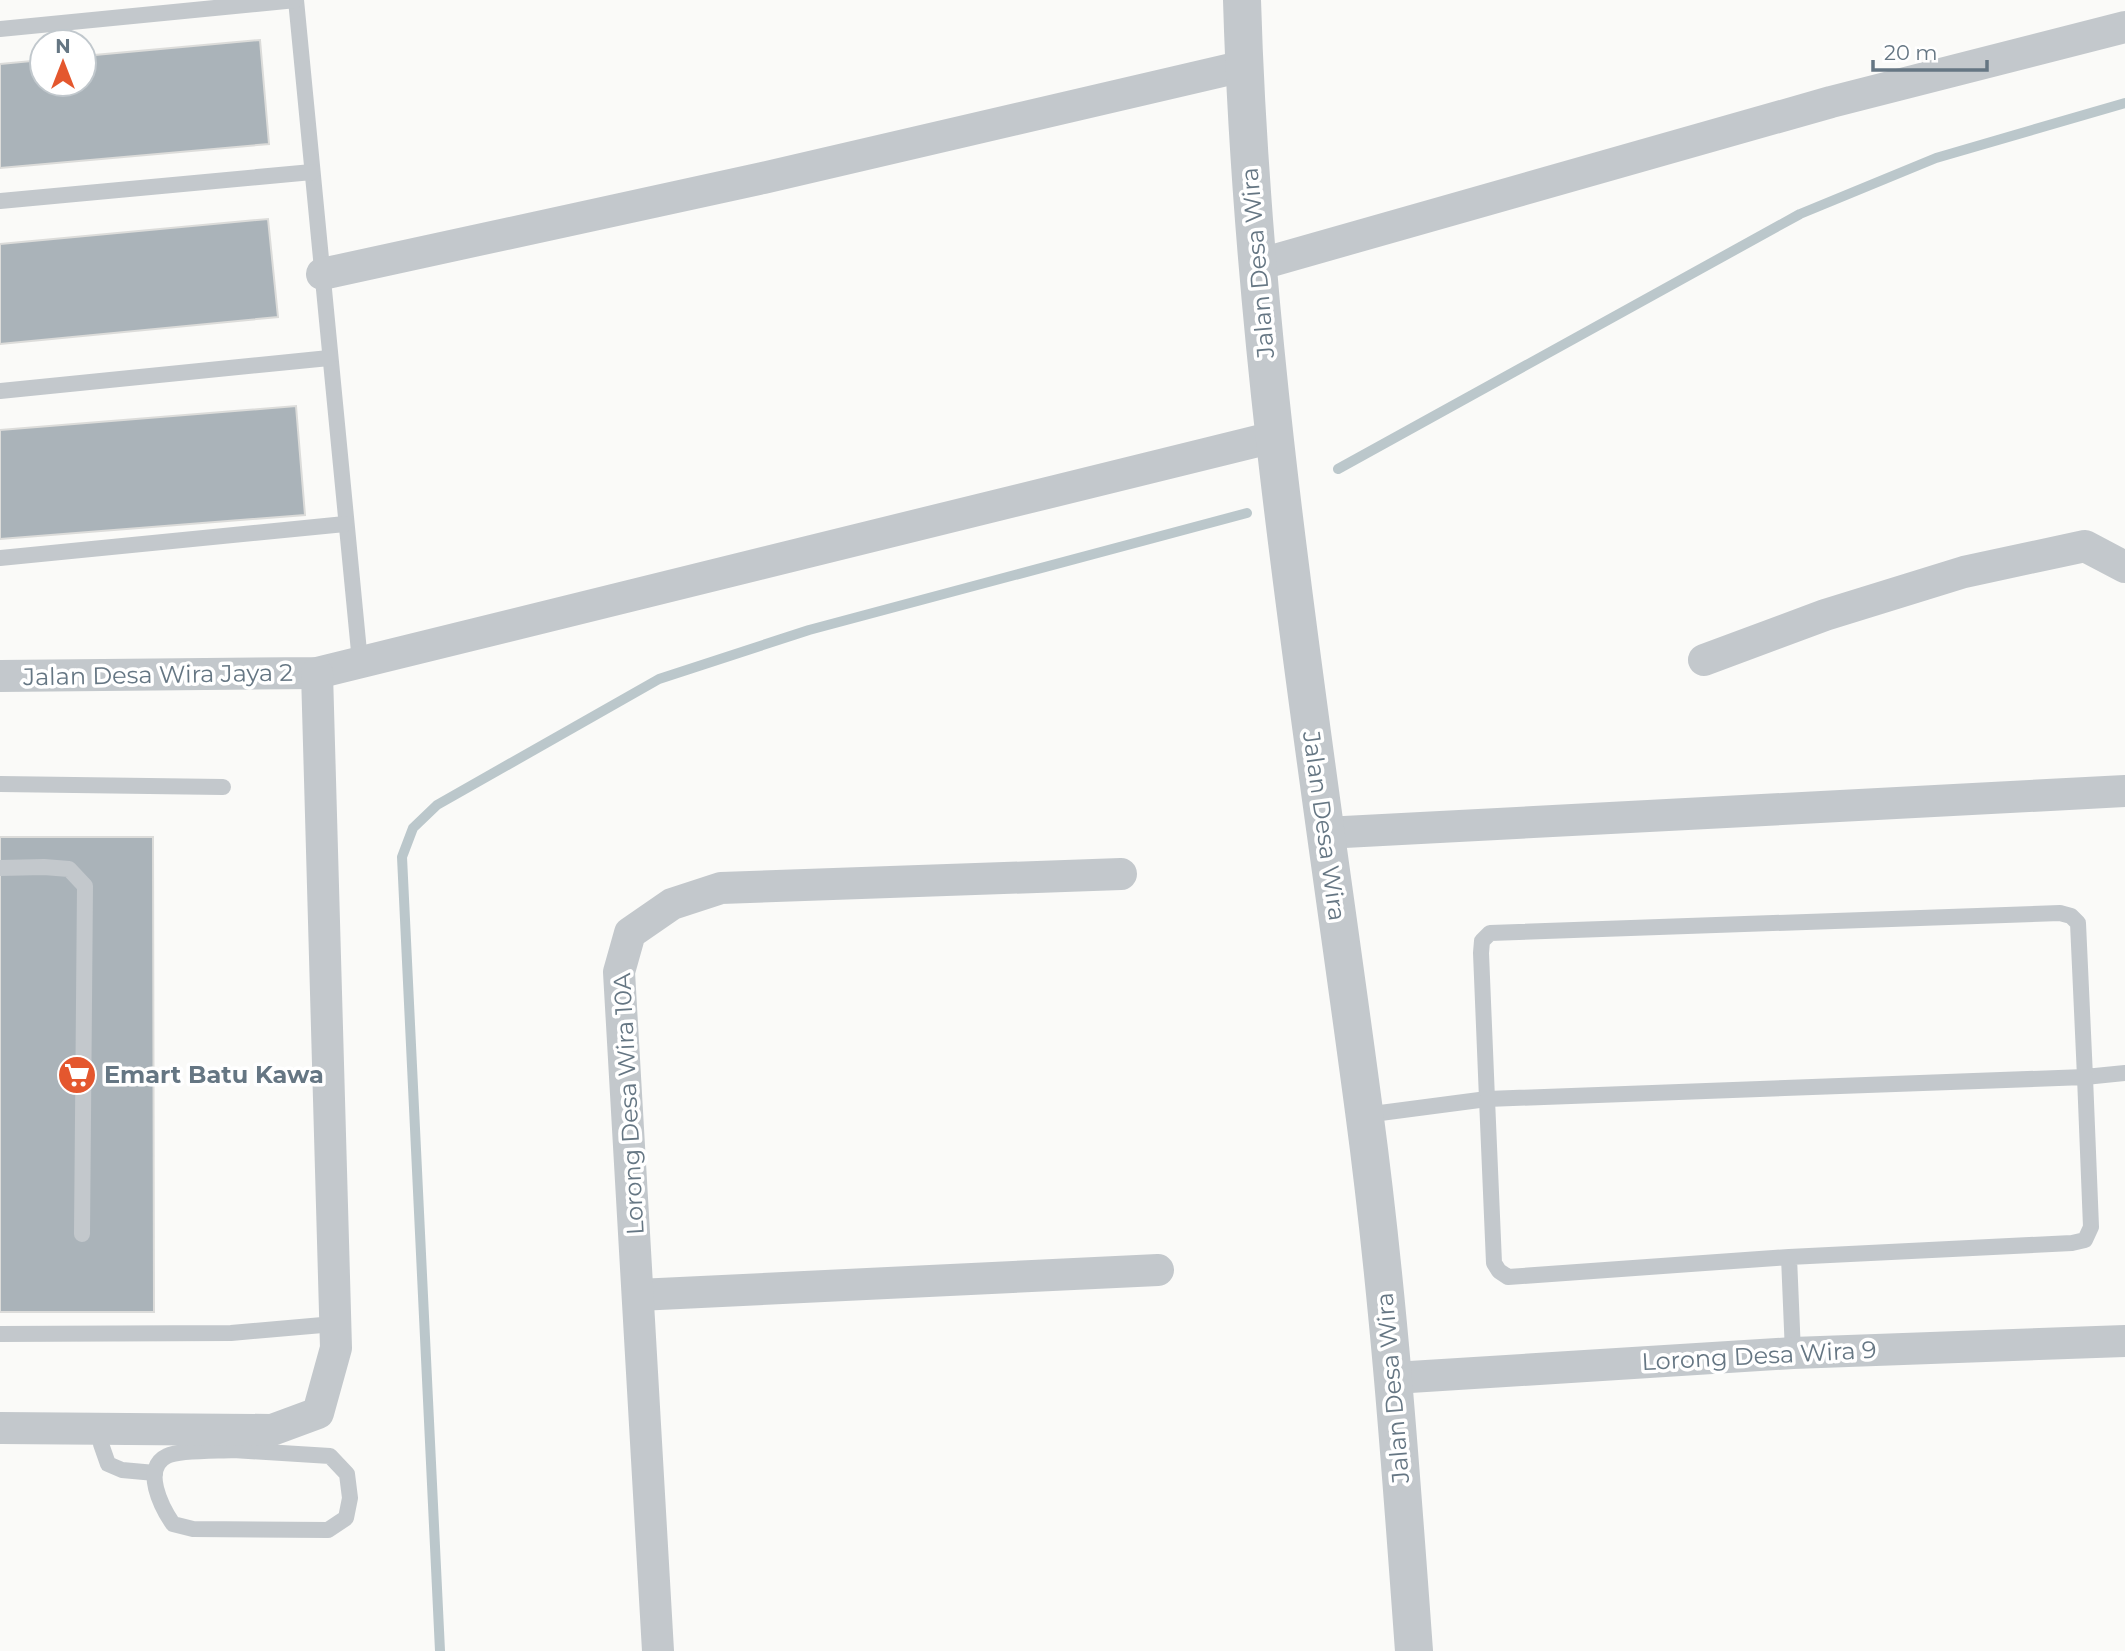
<svg xmlns="http://www.w3.org/2000/svg" width="2125" height="1651" font-family="Montserrat,sans-serif">
<style>
.lines{fill:none;stroke-linecap:round;stroke-linejoin:round}
.stream{stroke:#bbc7cb;stroke-width:10}
.building{fill:#aab3b9;stroke:#dcdcda;stroke-width:2}
.service{stroke:#c3c8cc;stroke-width:16}
.minor{stroke:#c3c8cc;stroke-width:32}
.tertiary{stroke:#c3c8cc;stroke-width:38}
.labels{text-anchor:middle;stroke-width:7;stroke-linejoin:round;paint-order:stroke}
.street-label{font-size:24px;fill:#657683;stroke:#fff}
.poi-label{font-size:24px;font-weight:bold;fill:#657683;stroke:#fff;text-anchor:start}
</style>
<rect width="100%" height="100%" fill="#fafaf8"/>
<g class="lines">
<g class="stream">
<path d="M1338 469 1800 214 1936 158 2125 103"/>
<path d="M440 1651 402 857 413 828 437 805 659 679 809 630 1247 513"/>
</g>
</g>
<g class="building">
<path d="M260 40 269 144 0 168V64L42 60V84H84V56Z"/>
<path d="M268 219 278 317 0 344V244Z"/>
<path d="M296 406 305 515 0 539V430Z"/>
<path d="M0 837H153L154 1312H0Z"/>
</g>
<g class="lines">
<g class="service">
<path d="M296 0 360 662"/>
<path d="M0 29 296 0"/>
<path d="M0 201 312 172"/>
<path d="M0 391 329 358"/>
<path d="M0 558 345 524"/>
<path d="M0 784 223 787"/>
<path d="M0 868 44 867 69 869 85 886 82 1234"/>
<path d="M1365 1115 1487 1099 1481 953 1482 941 1490 933 2060 913 2071 916 2078 923 2085 1077 2125 1073"/>
<path d="M1789 1257 2072 1243 2085 1240 2091 1227 2085 1077 1487 1099 1494 1263 1499 1271 1508 1277 1789 1257 1793 1353"/>
<path d="M0 1334 231 1333 334 1324"/>
<path d="M101 1429V1444L108 1464 122 1470 155 1473"/>
<path d="M233 1450 330 1456 347 1474 350 1498 346 1518 328 1530 193 1529 173 1524C162 1508 141 1468 167 1456 178 1450 219 1451 233 1450Z"/>
</g>
<g class="minor">
<path d="M1257 265 1831 102 2125 27"/>
<path d="M322 274 763 178 1244 66"/>
<path d="M1704 660 1825 615 1964 572 2085 546 2125 567"/>
<path d="M0 676 317 673 1274 437"/>
<path d="M1325 833 2125 791"/>
<path d="M638 1295 1158 1270"/>
<path d="M1394 1378 1793 1353 2125 1341"/>
<path d="M0 1428 272 1430 318 1413 336 1348 317 673"/>
<path d="M658 1651 619 972 630 933 672 904 721 888 1121 874"/>
</g>
<path class="tertiary" d="M1242 0C1253 374 1315 741 1364 1111 1388 1290 1401 1471 1414 1651"/>
</g>
<defs>
<symbol id="supermarket-disc" viewBox="-11 -11 22 22"><circle r="9.5" fill="#e4572e" stroke="#fff"/><path d="M-6-5.5h2.5l.6 2H6L4.5 2H-2.5L-4.4-4H-6ZM-1.5 3.2a1.3 1.3 0 1 0 .1 0ZM3 3.2a1.3 1.3 0 1 0 .1 0Z" fill="#fff"/></symbol>
</defs>
<g fill-rule="evenodd">
<use href="#supermarket-disc" x="55" y="1053" width="44" height="44"/>
</g>
<g class="labels">
<g class="street-label">
<text transform="translate(1258 263) rotate(-95)" y="8">Jalan Desa Wira</text>
<text transform="translate(158 675) rotate(-1)" y="8">Jalan Desa Wira Jaya 2</text>
<text transform="translate(1324 826) rotate(82)" y="8">Jalan Desa Wira</text>
<text transform="translate(629 1104) rotate(-93)" y="8">Lorong Desa Wira 10A</text>
<text transform="translate(1759 1356) rotate(-3)" y="8">Lorong Desa Wira 9</text>
<text transform="translate(1393 1388) rotate(-95)" y="8">Jalan Desa Wira</text>
</g>
<g class="poi-label">
<text x="104" y="1083">Emart Batu Kawa</text>
</g>
</g>
<g transform="translate(63 63)"><circle r="33" fill="#ffffff" stroke="#c1c8cd" stroke-width="2"/>
<path d="M0-5L12 26L0 18L-12 26Z" fill="#e4572e"/>
<text y="-10" font-size="19" font-weight="bold" text-anchor="middle" fill="#657683">N</text>
</g>
<path d="M1873 60v10h114v-10" fill="none" stroke="#657683" stroke-width="3.5"/>
<text x="1884" y="60" font-size="21" fill="#657683" stroke="#ffffff" stroke-width="5" paint-order="stroke">20 m</text>
</svg>
